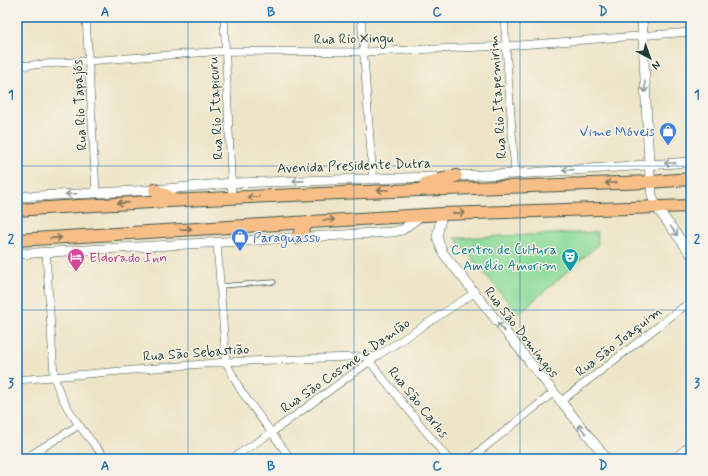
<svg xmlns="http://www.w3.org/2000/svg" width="708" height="476" font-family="Mynerve,sans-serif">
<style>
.green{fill:#8bda98;stroke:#558c66}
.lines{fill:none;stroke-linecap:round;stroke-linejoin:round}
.service-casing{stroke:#3e564a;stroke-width:5}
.minor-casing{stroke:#3e564a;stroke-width:8}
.tertiary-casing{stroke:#3e564a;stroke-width:10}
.trunk-casing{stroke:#3e564a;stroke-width:14}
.service{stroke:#fff;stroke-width:3.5}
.minor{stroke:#fff;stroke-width:7}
.tertiary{stroke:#fff;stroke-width:9}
.trunk{stroke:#f7be88;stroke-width:12}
.oneway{stroke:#8f9e9a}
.oneway2{stroke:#80775a}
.grid{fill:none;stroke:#1f6fb2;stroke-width:1;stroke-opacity:0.55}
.labels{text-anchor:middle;stroke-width:3;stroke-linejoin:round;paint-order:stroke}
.street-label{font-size:14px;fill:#1f3d34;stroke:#f7f3e8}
.shop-label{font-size:14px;fill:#366cbe;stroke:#f7f3e8;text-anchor:end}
.culture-label{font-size:14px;fill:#0d838f;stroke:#f7f3e8;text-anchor:end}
.hotel-label{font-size:14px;fill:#b23c85;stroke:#f7f3e8;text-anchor:start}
.neatline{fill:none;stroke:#1f6fb2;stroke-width:1.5}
.grid-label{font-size:13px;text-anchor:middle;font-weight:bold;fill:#1f6fb2}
</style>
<rect width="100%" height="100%" fill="#f7f3e8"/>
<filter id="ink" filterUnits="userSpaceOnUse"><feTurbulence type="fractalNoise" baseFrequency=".025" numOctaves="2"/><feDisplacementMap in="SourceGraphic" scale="8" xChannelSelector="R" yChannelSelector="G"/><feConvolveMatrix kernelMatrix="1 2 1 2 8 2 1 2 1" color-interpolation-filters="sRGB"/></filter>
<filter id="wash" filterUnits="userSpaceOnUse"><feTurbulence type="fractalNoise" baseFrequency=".012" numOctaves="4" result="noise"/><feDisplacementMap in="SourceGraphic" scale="16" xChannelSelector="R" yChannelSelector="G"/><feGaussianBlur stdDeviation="0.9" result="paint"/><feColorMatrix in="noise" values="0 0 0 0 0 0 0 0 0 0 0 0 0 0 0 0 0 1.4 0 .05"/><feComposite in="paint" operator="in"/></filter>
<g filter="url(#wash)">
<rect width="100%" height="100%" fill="#eee5c8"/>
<path class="green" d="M597 232 598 245 518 314 455 238Z"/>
</g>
<g filter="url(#ink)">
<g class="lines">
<defs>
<path id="service" d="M220 286 274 282"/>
<g id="minor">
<path d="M86 17 96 192"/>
<path d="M224 17 232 198"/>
<path d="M361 17 373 180"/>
<path d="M504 17 515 174"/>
<path d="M17 66 225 51 363 52 506 46 691 32"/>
<path d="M217 243 226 362 241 391 291 459"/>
<path d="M46 252 54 376C63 409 85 433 106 459"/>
<path d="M370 362 448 459"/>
<path d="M17 380 226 362 377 356"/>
<path d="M560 402 691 301"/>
<path d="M24 459 79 425"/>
<path d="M231 459 271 433 377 356 474 293"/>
<path d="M470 459 553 393"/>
<path d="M673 459 691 444"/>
</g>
<g id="tertiary">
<path d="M642 17 649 164 652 196 657 208 691 254"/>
<path d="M450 176 515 174 691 162"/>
<path d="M17 197 155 190 232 183 435 177"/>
<path d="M442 214 437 237 443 253 607 459"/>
<path d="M17 254 392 232 402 230 422 215"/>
</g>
<g id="trunk">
<path d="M426 183 456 176"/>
<path d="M155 190 173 199"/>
<path d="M17 210C228 196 439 189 650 182L691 179"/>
<path d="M297 238 308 222"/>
<path d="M17 240 442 214 691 206"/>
</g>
</defs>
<use href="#service" class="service-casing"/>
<use href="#minor" class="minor-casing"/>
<use href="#tertiary" class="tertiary-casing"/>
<use href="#trunk" class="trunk-casing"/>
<use href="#service" class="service"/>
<use href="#minor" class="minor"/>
<use href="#tertiary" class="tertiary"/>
<use href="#trunk" class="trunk"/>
</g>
<defs><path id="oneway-shaft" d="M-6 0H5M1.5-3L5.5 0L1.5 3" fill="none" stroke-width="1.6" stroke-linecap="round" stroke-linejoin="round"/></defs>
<g class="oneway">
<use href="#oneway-shaft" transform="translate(645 87) rotate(88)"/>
<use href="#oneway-shaft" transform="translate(670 163) rotate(177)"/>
<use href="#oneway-shaft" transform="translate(568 170) rotate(176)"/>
<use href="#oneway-shaft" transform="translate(298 181) rotate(179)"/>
<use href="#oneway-shaft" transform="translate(71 194) rotate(177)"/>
<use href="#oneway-shaft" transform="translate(674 231) rotate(53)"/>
<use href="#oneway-shaft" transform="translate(501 327) rotate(-128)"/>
<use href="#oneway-shaft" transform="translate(582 429) rotate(-129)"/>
</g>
<g class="oneway2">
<use href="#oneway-shaft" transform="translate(611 183) rotate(178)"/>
<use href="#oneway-shaft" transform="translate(383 190) rotate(177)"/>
<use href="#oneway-shaft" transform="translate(253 197) rotate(177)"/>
<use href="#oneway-shaft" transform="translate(123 203) rotate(176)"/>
<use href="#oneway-shaft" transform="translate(459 213) rotate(-2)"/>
<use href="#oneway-shaft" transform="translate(329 220) rotate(-3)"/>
<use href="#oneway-shaft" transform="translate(186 229) rotate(-4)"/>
<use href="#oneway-shaft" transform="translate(56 238) rotate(-4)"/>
</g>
</g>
<path class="grid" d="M188 17V459M354 17V459M520 17V459M17 166H691M17 310H691"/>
<defs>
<symbol id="shop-pin" viewBox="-11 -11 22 30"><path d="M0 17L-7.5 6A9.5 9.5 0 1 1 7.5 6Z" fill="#3f7fe0" stroke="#f7f3e8"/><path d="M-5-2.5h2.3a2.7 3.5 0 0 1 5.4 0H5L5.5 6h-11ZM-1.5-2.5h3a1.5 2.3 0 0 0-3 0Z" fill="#fff"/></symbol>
<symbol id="hotel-pin" viewBox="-11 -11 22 30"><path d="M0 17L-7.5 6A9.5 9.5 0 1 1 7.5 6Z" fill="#d1479c" stroke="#f7f3e8"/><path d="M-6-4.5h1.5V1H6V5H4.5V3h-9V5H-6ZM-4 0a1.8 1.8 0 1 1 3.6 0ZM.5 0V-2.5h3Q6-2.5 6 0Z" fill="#fff"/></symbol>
<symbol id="theatre-pin" viewBox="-11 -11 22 30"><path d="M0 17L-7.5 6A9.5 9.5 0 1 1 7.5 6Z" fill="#0f9aa8" stroke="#f7f3e8"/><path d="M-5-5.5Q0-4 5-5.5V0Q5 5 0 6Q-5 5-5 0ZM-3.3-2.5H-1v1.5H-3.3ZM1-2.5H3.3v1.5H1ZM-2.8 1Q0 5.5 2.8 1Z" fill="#fff"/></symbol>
</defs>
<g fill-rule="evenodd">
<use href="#shop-pin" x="658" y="121" width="20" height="27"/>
<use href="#shop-pin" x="230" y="227" width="20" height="27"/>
<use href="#hotel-pin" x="66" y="247" width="20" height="27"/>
<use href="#theatre-pin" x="560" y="247" width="20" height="27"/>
</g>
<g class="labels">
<g class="street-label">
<text transform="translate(354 38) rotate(-1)" y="5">Rua Rio Xingu</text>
<text transform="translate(497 97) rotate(-94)" y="5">Rua Rio Itapemirim</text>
<text transform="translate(79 105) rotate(-93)" y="5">Rua Rio Tapajós</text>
<text transform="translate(215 108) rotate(-93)" y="5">Rua Rio Itapicuru</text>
<text transform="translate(354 165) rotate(-2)" y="5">Avenida Presidente Dutra</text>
<text transform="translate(522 332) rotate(52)" y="5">Rua São Domingos</text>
<text transform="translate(618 341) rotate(-38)" y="5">Rua São Joaquim</text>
<text transform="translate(196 352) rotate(-4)" y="5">Rua São Sebastião</text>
<text transform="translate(345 365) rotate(-35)" y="5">Rua São Cosme e Damião</text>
<text transform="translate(419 402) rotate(51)" y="5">Rua São Carlos</text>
</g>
<g class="shop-label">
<text x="655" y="136">Vime Móveis</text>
<text x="253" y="242" text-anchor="start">Paraguassu</text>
</g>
<g class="culture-label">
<text x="557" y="254">Centro de Cultura<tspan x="557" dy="16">Amélio Amorim</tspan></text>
</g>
<g class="hotel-label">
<text x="89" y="262">Eldorado Inn</text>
</g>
</g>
<rect width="708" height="476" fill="none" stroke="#f7f3e8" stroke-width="44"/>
<g transform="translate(650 58) rotate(139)" stroke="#f7f3e8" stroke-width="3" paint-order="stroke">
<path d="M0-3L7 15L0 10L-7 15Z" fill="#1f3d34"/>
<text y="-6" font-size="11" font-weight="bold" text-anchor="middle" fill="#1f3d34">N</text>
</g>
<rect x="22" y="22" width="664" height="432" class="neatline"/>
<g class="grid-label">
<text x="105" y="16">A</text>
<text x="271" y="16">B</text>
<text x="437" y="16">C</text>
<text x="603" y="16">D</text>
<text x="11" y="99">1</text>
<text x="697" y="99">1</text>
<text x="11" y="243">2</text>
<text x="697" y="243">2</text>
<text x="11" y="387">3</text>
<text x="697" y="387">3</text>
<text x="105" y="470">A</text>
<text x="271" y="470">B</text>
<text x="437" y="470">C</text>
<text x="603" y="470">D</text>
</g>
</svg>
